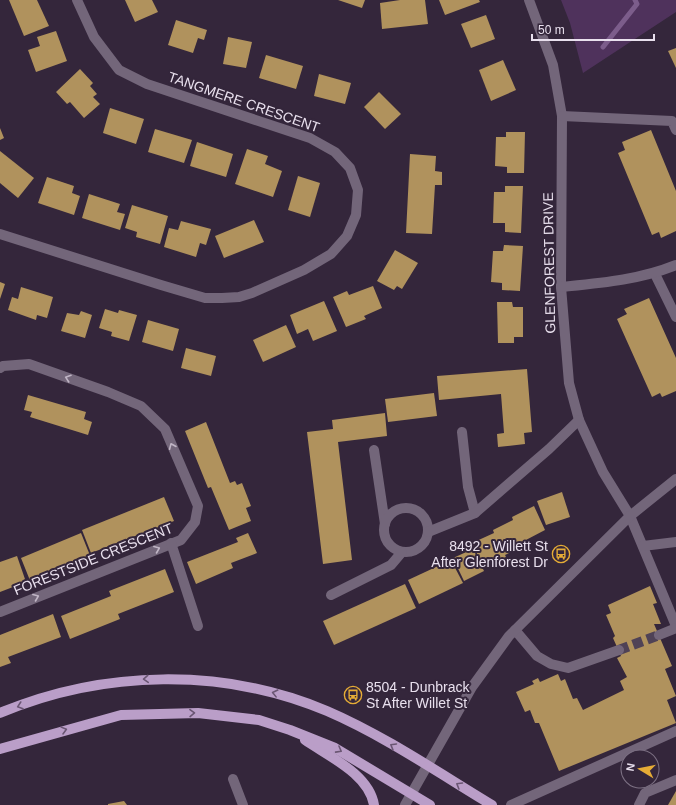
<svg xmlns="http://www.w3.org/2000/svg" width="676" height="805" font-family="Helvetica,sans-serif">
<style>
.green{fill:#4f325c}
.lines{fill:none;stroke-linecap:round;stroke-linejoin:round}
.stream{stroke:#7c5d8b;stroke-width:5}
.building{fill:#b0925d}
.minor-tunnel{stroke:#4f4256;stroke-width:10;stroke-dasharray:10 5;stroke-linecap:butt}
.minor{stroke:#73667a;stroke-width:10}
.major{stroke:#ba9ec8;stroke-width:10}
.oneway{stroke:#c0b5c5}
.oneway2{stroke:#6a5673}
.labels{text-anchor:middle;stroke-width:4;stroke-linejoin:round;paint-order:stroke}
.street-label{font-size:14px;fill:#e9e0ee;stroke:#34263b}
.poi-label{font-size:14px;fill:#e9e0ee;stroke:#34263b;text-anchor:end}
</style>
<rect width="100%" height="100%" fill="#34263b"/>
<path class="green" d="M561 0H676V12L583 73 570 23Z"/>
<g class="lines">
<path class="stream" d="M603 47 637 4 635 0"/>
</g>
<g class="building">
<path d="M9 0H37L49 26 24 36Z"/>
<path d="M125 0H152L158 12 135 22Z"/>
<path d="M338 0H365L362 8Z"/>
<path d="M425 0 428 24 382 29 380 3 400 0Z"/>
<path d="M439 0H479L480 2 445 15Z"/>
<path d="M486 15 495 39 471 48 461 24Z"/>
<path d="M176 20 207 30 204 40 198 38 193 53 168 45Z"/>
<path d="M56 31 67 61 36 72 28 50 40 46 37 37Z"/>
<path d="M228 37 252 42 246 68 223 64Z"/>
<path d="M676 48V68L668 51Z"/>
<path d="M266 55 303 66 296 89 259 78Z"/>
<path d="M503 60 516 90 491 101 479 70Z"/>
<path d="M80 69 93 83 90 86 97 94 93 97 100 104 84 118 70 102 67 104 56 92Z"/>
<path d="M319 74 351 83 345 104 314 96Z"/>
<path d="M379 92 401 114 385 129 364 107Z"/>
<path d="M110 108 144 119 136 144 103 133Z"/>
<path d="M0 128 4 138 0 140Z"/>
<path d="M155 129 192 140 184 163 148 152Z"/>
<path d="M651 130 676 191V231L661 238 659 232 652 235 618 153 625 150 622 142Z"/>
<path d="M506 132H525L524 173H507V167L495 166 496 137H506Z"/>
<path d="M197 142 233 154 226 177 190 166Z"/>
<path d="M247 149 268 156 265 164 282 171 273 197 235 184Z"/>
<path d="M0 151 34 178 18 198 0 183Z"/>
<path d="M410 154 436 156 435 171 442 172V185H435L432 234 406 233Z"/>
<path d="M298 176 320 183 310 217 288 210Z"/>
<path d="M47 177 74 186 72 193 80 196 74 215 38 203Z"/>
<path d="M505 186H523L521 233 505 232V223H493L494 192H505Z"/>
<path d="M89 194 120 204 117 212 125 214 120 230 82 218Z"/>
<path d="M132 205 168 216 160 244 136 237 137 232 125 228Z"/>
<path d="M254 220 264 242 224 258 215 236Z"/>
<path d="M181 221 211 229 206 245 200 243 196 257 164 247 169 228 178 230Z"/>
<path d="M504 245 523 246 520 291 502 290V283L491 282 493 251H503Z"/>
<path d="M395 250 418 263 402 289 397 286 394 290 377 281Z"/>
<path d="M0 282 5 284 0 299Z"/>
<path d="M373 286 382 308 364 316 366 319 346 327 333 297 347 291 349 295Z"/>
<path d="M21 287 53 297 47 318 37 315 36 320 8 310 12 297 18 299Z"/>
<path d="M649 298 676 358V391L662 397 660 393 652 397 617 319 627 314 624 309Z"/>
<path d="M324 301 337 331 313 341 308 329 297 334 290 315Z"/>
<path d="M497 302H512L513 307H523V337H514V343H498Z"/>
<path d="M105 309 118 313 119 310 137 315 129 341 111 336 112 332 99 328Z"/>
<path d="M81 311 92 315 85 338 61 331 67 313 79 315Z"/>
<path d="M148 320 179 329 173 351 142 342Z"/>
<path d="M286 325 296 347 263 362 253 340Z"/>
<path d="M186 348 216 356 211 376 181 368Z"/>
<path d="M527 369 532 432 524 433 525 444 498 447 497 434 504 433 501 394 439 400 437 376Z"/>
<path d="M434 393 437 416 388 422 385 399Z"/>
<path d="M28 395 86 412 84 419 92 422 88 435 30 417 32 412 24 410Z"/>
<path d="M385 413 387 436 338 442 352 560 323 564 307 432 333 429 332 420Z"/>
<path d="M206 422 230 483 235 481 237 485 242 483 251 506 246 508 251 521 229 530 211 487 208 488 185 431Z"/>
<path d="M562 492 570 517 546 525 537 501Z"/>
<path d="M164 497 174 521 91 553 82 530Z"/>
<path d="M534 506 545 530 524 541 526 545 505 555 506 557 484 568 472 543 494 533 493 530 513 520 512 517Z"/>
<path d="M81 533 91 558 31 583 21 558Z"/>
<path d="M248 533 257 553 231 563 233 568 196 584 187 562 238 542 236 538Z"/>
<path d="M473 549 484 571 464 581 453 558Z"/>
<path d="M17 556 26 582 0 592V562Z"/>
<path d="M451 560 463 583 419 604 408 580Z"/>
<path d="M165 569 174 592 118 614 120 619 70 639 61 616 111 596 109 591Z"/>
<path d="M405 584 416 608 334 645 323 621Z"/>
<path d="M650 586 657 603 653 604 661 624H654L672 666 665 669 676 696 667 700 676 723 559 771 539 723H535L530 710 525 712 516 692 534 684 532 681 538 678 540 682 558 674 561 681 565 679 573 699 577 698 583 710 624 690 620 681 627 677 617 658 621 656 613 638 615 636 606 615 611 613 608 605Z"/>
<path d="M53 614 61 637 8 657 11 663 0 667V635Z"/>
<path d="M676 791V805H668Z"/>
<path d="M124 801 127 805H108V804Z"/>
</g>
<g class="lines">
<path class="minor-tunnel" d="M619 650 659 635"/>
<g class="minor">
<path d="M529 0 553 65 562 116 561 287 569 383 579 420 603 472 630 516 676 626"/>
<path d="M562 116 672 121 676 130"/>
<path d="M0 234 161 285 205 298H222L239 297 252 293 304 270 331 254 347 236 356 215 358 190 350 168 335 152 310 138 147 84 119 70 94 37 77 0"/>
<path d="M655 274 676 317"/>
<path d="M561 287C601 283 639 280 676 265"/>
<path d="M0 368 3 366 29 364 108 392 141 406 165 429 198 506 195 522 181 540 0 612"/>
<path d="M462 432 468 487 475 513"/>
<path d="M374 450 385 524"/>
<circle cx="406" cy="530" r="22"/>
<path d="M428 532 475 513 549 449 579 420"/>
<path d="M171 543 198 626"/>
<path d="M643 546 676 542"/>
<path d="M331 595 391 565 402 552"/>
<path d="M515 630 537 656 551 664 568 668 619 650"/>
<path d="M659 635 676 628"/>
<path d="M233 779 243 805"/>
<path d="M405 805 472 687 509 636 630 516 676 479"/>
<path d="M511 805 676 731"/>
<path d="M639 805 645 793 676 780"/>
</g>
<g class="major">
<path d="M0 713C103 670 223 667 327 711 383 735 439 773 492 805"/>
<path d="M305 740C328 756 369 774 374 805"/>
<path d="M0 749 121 715 198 713 259 720 290 730 335 748 430 805"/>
</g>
</g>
<defs><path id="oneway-chevron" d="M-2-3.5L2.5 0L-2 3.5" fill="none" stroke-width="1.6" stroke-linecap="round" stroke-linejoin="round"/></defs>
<g class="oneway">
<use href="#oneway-chevron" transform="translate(68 378) rotate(-161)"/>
<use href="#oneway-chevron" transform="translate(172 446) rotate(-113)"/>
<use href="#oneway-chevron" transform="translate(157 549) rotate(-22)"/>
<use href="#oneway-chevron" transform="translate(36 597) rotate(-22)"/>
</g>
<g class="oneway2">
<use href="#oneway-chevron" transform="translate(146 679) rotate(176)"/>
<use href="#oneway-chevron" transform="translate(275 693) rotate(-166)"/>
<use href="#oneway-chevron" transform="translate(20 706) rotate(161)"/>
<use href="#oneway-chevron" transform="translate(192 713) rotate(-1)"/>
<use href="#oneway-chevron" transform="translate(64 730) rotate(-15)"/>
<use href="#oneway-chevron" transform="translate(393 746) rotate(-150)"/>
<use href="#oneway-chevron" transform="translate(339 750) rotate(29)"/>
<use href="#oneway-chevron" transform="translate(459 785) rotate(-149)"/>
</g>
<defs>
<symbol id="bus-ring" viewBox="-11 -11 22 22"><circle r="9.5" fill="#34263b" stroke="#e6ac36" stroke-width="1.5"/><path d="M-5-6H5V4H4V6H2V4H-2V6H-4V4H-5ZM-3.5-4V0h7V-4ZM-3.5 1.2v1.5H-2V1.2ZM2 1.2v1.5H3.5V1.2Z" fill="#e6ac36"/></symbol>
</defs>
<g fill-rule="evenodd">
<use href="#bus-ring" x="551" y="544" width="20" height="20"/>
<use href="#bus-ring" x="343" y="685" width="20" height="20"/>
</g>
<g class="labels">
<g class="street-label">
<text transform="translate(244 102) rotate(19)" y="5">TANGMERE CRESCENT</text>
<text transform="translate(549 263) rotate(-91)" y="5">GLENFOREST DRIVE</text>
<text transform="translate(93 559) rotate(-22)" y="5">FORESTSIDE CRESCENT</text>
</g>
<g class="poi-label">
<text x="548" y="551">8492 - Willett St<tspan x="548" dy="16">After Glenforest Dr</tspan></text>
<text x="366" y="692" text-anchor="start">8504 - Dunbrack<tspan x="366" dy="16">St After Willet St</tspan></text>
</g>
</g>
<g transform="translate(640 769) rotate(280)"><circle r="19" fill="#34263b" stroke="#7c7083"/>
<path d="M0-3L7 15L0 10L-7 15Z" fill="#e6ac36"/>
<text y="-6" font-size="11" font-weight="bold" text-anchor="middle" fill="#e9e0ee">N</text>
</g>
<path d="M532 34v6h122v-6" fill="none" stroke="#e9e0ee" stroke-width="2"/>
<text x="538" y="34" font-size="12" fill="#e9e0ee" stroke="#34263b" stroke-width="3" paint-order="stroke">50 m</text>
</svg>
